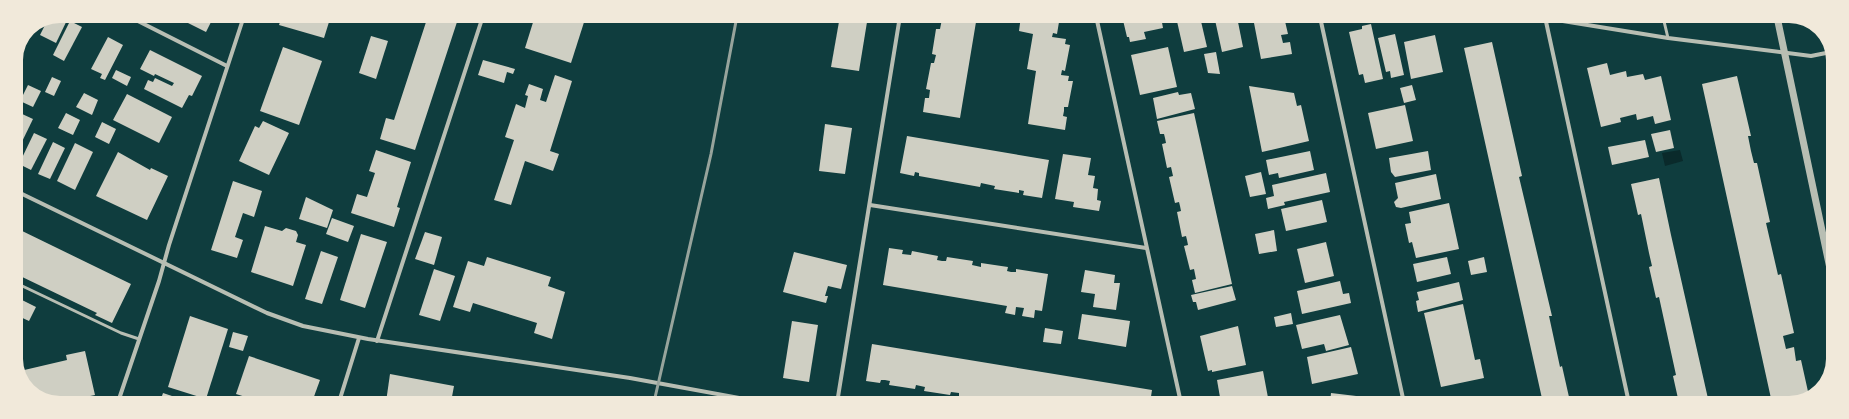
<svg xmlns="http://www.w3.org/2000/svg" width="1849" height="419" font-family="Overpass,sans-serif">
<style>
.water{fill:#0a2a2b}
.building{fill:#cfcfc3}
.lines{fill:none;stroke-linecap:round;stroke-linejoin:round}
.service{stroke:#b8beb3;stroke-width:3}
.minor{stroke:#b8beb3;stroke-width:4}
.tertiary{stroke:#b8beb3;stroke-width:7}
.rail{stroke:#97a49c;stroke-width:3}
</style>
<rect width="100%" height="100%" fill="#0f3d3e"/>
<path class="water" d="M1680 150 1683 161 1665 166 1662 153Z"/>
<g class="building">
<path d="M60 16H69L56 43 40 35 47 21Z"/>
<path d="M174 16H214L206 32Z"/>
<path d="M282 16H309L329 22 324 38 279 25Z"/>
<path d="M428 16H463L461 23 457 22 415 150 380 139 386 118 394 120Z"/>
<path d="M535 16H586L571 63 525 48Z"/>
<path d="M840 16H868L859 71 831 67Z"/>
<path d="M939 16H977L960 118 923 112 925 98H929L930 90 926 89 931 63H934L936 55 932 54 936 29H940L942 19 938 18Z"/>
<path d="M1021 16H1060L1057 34 1053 33 1052 37 1066 39 1065 44 1070 45 1065 71 1062 70 1061 75 1069 76 1068 81H1073L1068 107H1064V111L1063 116 1067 117 1065 130 1028 124 1036 71 1027 69 1033 34 1019 31Z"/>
<path d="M1122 16 1161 17 1163 28 1144 32 1146 39 1130 42 1129 37H1127Z"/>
<path d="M1176 17H1200L1207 47 1184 52Z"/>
<path d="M1229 17H1237L1243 47 1222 52 1215 20Z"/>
<path d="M1274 17H1284L1288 34 1281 35 1283 43 1290 42 1292 54 1261 59 1254 23 1274 19Z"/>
<path d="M70 21 82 27 64 61 53 55Z"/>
<path d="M1371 24 1383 79 1365 83 1363 74 1359 75 1349 32 1362 29V26Z"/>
<path d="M1395 34 1404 75 1391 78 1390 71 1386 72 1378 38Z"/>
<path d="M1435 35 1443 72 1411 79 1404 42Z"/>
<path d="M371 36 388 41 376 79 359 73Z"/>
<path d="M108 37 123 45 105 80 100 78 102 74 91 69Z"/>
<path d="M1492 42 1522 176 1519 177 1552 316H1549L1560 367 1562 366 1569 397 1543 403 1464 48Z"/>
<path d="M283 47 322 61 299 125 260 111Z"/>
<path d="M1168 47 1177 87 1140 95 1131 55Z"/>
<path d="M150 50 202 76 192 96 189 95 182 108 144 89 148 80 153 82 155 78 172 86 174 83 155 74 154 76 140 69Z"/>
<path d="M1216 52 1220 74 1208 73 1204 54Z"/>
<path d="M483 60 515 69 513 74 507 72 504 83 478 75Z"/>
<path d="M1607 63 1610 75 1626 71 1627 77 1643 74 1645 80 1661 76 1671 120 1655 124 1653 116 1637 120 1636 114 1620 118 1621 122 1601 127 1587 68Z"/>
<path d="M116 70 131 77 127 86 112 78Z"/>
<path d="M555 75 572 81 550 151 559 154 553 171 525 161 511 205 494 200 514 140 505 137 516 104 525 108 528 96 525 95 529 84 543 89 540 100 546 102Z"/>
<path d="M1737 76 1751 136H1748L1751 151 1754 163H1757L1770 222 1766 223 1778 275 1781 274 1794 333 1783 336 1786 349 1794 347 1796 361 1801 360 1809 396 1789 403H1772L1702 84Z"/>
<path d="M52 77 61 81 54 96 45 92Z"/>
<path d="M28 85 41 91 33 107 20 101Z"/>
<path d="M1412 85 1416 100 1404 103 1400 88Z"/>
<path d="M1249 86 1294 93 1297 106 1301 105 1309 141 1262 152Z"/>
<path d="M1178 92 1179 95 1191 93 1195 109 1157 119 1153 98Z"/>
<path d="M84 93 98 100 92 115 76 107Z"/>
<path d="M127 94 172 117 159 143 113 120Z"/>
<path d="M1405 105 1413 141 1376 149 1368 113Z"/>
<path d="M20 113 33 119 16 154V121Z"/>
<path d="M66 113 80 120 73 135 58 128Z"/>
<path d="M1194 113 1232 284 1195 293 1192 280 1196 279 1194 269 1190 270 1184 246 1188 245 1187 240 1186 236 1182 237 1177 212 1181 211 1180 206 1179 202 1175 203 1169 177 1173 176 1171 167 1167 168 1162 144 1166 143 1165 138 1164 134H1160L1157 121Z"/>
<path d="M263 121 289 133 269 175 239 161 255 126 259 128Z"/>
<path d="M102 122 116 129 109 144 95 137Z"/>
<path d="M825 124 852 128 845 174 819 171Z"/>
<path d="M1670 130 1674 148 1656 152 1651 134Z"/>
<path d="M34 133 47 139 31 170 19 164Z"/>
<path d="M907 136 1049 160 1042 198 1023 195 1024 191 1019 190V193L994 189 995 186 981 183 980 187 919 176V173L915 172 914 176 900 173Z"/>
<path d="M1645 140 1649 157 1612 165 1608 147Z"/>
<path d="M53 142 65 148 50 179 38 174Z"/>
<path d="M75 143 93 152 75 190 57 181Z"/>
<path d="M376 150 411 162 397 207 400 208 394 227 351 213 357 194 367 197 375 173 369 171Z"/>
<path d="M1310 151 1314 170 1279 178 1278 173 1269 175 1266 160Z"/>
<path d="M1428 151 1431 170 1395 177 1391 172 1389 158Z"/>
<path d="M118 152 150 170 151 168 168 176 147 220 96 196Z"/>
<path d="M1063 154 1091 158 1088 175 1095 176 1093 188 1098 189 1097 200 1101 201 1099 211 1073 207 1074 202 1055 199Z"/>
<path d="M1261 172 1266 194 1250 197 1245 176Z"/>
<path d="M1326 173 1330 192 1284 202 1285 205 1268 209 1266 198 1274 196 1272 185Z"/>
<path d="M1436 174 1441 199 1401 208 1396 207 1394 202 1398 198 1395 183Z"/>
<path d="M1659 178 1671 235 1709 403H1679L1673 376 1676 375 1659 297 1656 298 1649 267 1652 266 1649 253 1641 214 1638 215 1631 184Z"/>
<path d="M233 181 262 191 254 217 243 213 235 237 243 240 237 258 211 250Z"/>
<path d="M306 197 333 210 327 228 299 219Z"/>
<path d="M1322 200 1327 222 1286 231 1281 209Z"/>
<path d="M1449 203 1459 249 1416 258 1412 242 1409 243 1405 224 1411 223 1409 212Z"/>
<path d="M332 218 354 226 348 242 326 234Z"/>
<path d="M265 226 282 231 286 228 296 231 298 235 296 242 306 245 293 286 251 272Z"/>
<path d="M16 228 131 284 112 323 95 315 97 313 16 274Z"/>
<path d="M1274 230 1277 251 1259 254 1255 234Z"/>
<path d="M425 232 442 237 434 265 415 259Z"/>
<path d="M361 234 387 242 365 308 340 300Z"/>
<path d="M1326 242 1334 276 1305 283 1297 249Z"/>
<path d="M889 248 903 250 902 254 911 255 912 251 938 256 937 260 942 261H946L947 257 973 261 972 265 981 267V263L1008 267 1007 271 1011 272H1016V269L1048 274 1042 311 1035 310 1034 318 1022 316 1024 308 1016 307 1015 315 1005 313 1007 306 883 285Z"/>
<path d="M321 251 338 257 322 304 305 299Z"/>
<path d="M794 252 847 265 841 289 828 286 825 296H828L826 303 783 292Z"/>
<path d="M487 257 551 277 548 286 565 292 552 339 534 333 537 323 473 303 470 312 453 307 468 261 484 266Z"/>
<path d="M1447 257 1451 274 1417 282 1413 264Z"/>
<path d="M1484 257 1487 272 1471 275 1468 261Z"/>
<path d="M434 269 455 276 440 321 419 315Z"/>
<path d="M1085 270 1115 275 1114 283H1120L1116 310 1093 307 1095 294 1081 292Z"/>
<path d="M1340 281 1343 294 1349 293 1351 303 1302 314 1297 291Z"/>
<path d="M1459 282 1463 300 1418 312 1416 301 1419 300 1417 292Z"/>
<path d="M1232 286 1236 300 1198 310 1196 302H1193L1191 295Z"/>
<path d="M22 300 36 307 29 321 16 315Z"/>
<path d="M1463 304 1475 360 1480 359 1484 378 1441 387 1424 313Z"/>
<path d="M1291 313 1293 324 1276 327 1274 317Z"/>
<path d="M1082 314 1130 321 1126 347 1078 339Z"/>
<path d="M1340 315 1349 345 1326 351 1324 344 1302 349 1296 325Z"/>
<path d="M190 316 228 329 206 399 168 387Z"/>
<path d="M792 321 818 325 809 382 783 378Z"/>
<path d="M1238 326 1246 365 1212 372V370L1208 371 1200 336Z"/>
<path d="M1045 328 1063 331 1061 344 1043 342Z"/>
<path d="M233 332 248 336 243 351 229 347Z"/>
<path d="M872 344 1152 390 1150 403H998L994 402V399L985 397V400L959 396V393L951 392 950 395 924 391 925 387 916 385 915 389 889 385 890 381 885 380H881L880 383 866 381Z"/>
<path d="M1351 347 1358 374 1312 384 1307 357Z"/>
<path d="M85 351 95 395 61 402H52L27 388 20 371 67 360 66 355Z"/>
<path d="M249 356 320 380 312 402H262L236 394Z"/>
<path d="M1263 371 1269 403H1221L1217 380Z"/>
<path d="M390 374 454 386 451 402H386Z"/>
<path d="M163 393 190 402H153L155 397 161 399Z"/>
<path d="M1331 393 1373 398 1372 403H1330Z"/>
<path d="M1468 396 1469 403H1445V401Z"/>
<path d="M464 398 488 402H463Z"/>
<path d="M1584 399 1585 403H1567V402Z"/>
</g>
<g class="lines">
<g class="service">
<path d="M1663 17 1668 38"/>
<path d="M16 283 121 333 139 339"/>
</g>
<g class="minor">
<path d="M128 16 227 66"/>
<path d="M1096 16 1181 403"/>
<path d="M1320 17 1404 403"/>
<path d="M1538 17 1668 38 1811 56 1831 52"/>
<path d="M1545 17 1629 403"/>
<path d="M16 191 267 313 303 326 368 339 630 378 767 403"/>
<path d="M870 205 1146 248"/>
<path d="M377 341 483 16"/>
<path d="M118 402 159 281 169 245 244 16"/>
<path d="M339 402 359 338"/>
<path d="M837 403 900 16"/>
</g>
<path class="tertiary" d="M1777 17 1832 278"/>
<path class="rail" d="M654 402 711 154 737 16"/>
</g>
<path d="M0 0H1849V419H0ZM60 23H1789A37 37 0 0 1 1826 60V359A37 37 0 0 1 1789 396H60A37 37 0 0 1 23 359V60A37 37 0 0 1 60 23Z" fill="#f1e9da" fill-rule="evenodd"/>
</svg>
